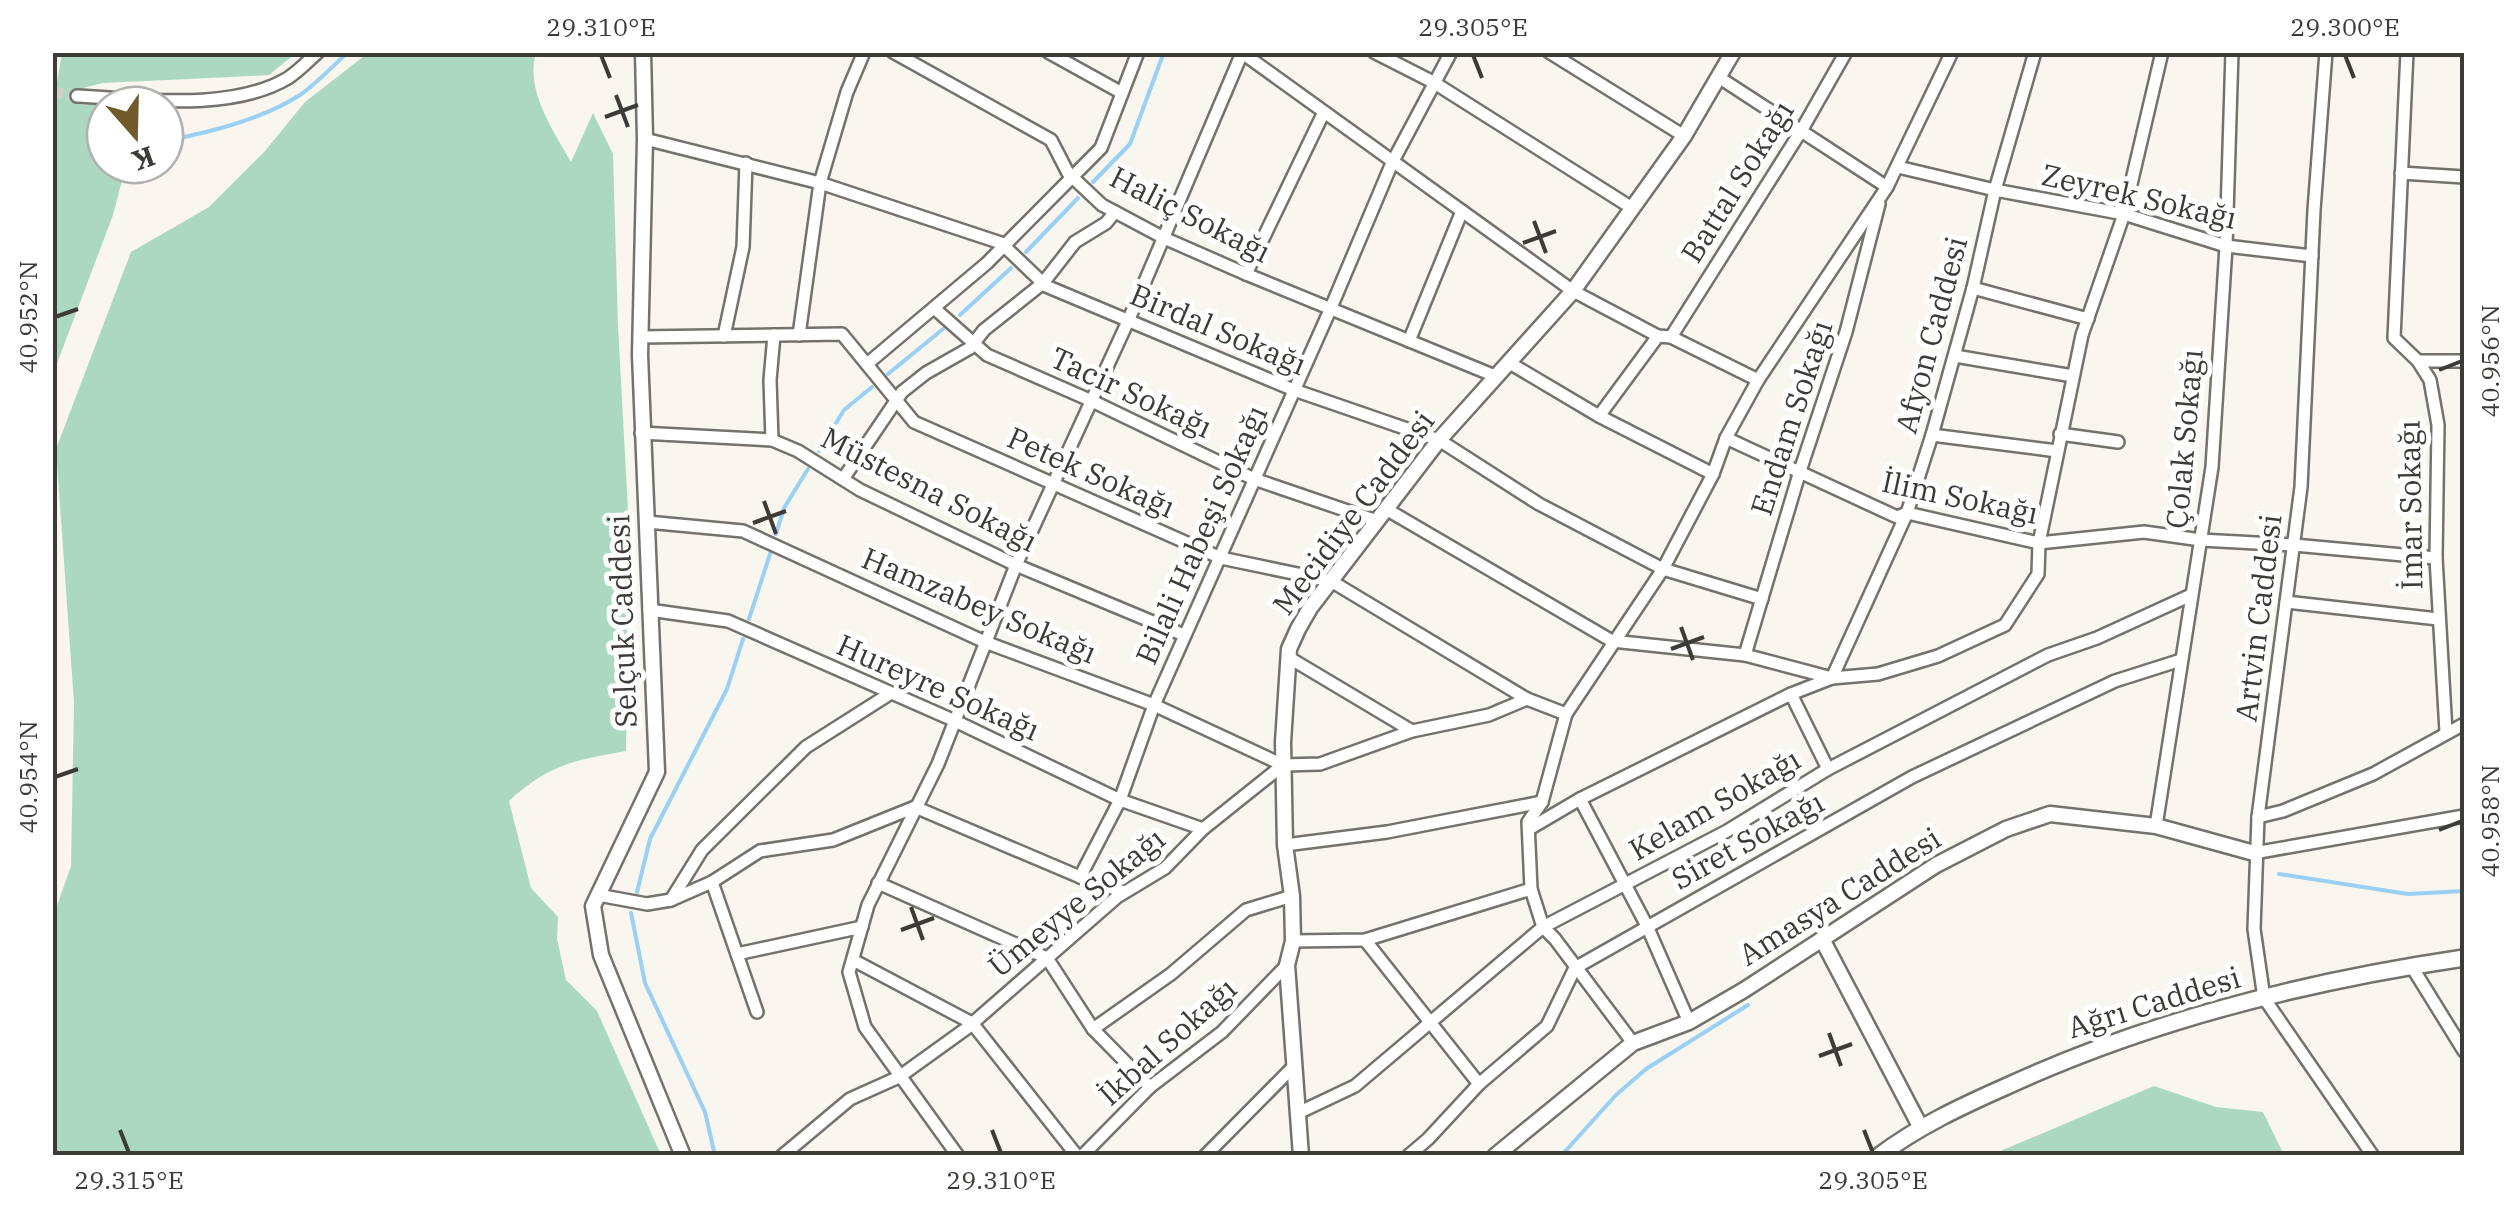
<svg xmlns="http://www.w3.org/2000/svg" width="2517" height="1208" font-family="'IBM Plex Serif',serif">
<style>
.green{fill:#acd8c2}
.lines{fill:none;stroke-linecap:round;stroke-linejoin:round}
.stream{stroke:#99d0f3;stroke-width:4}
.minor-tunnel{stroke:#d2d1ca;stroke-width:11;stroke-dasharray:11 5.5;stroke-linecap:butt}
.minor-casing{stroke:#74726c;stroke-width:16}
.tertiary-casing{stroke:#74726c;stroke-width:19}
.secondary-casing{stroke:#74726c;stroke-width:20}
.minor{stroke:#fff;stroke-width:11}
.tertiary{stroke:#fff;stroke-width:14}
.secondary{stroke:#fff;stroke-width:15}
.ticks{fill:none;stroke:#3c3b38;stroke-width:4}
.labels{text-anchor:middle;stroke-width:10;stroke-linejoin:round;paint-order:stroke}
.street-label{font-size:30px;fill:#3c3b38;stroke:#fff}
.neatline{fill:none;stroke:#3c3b38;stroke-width:4}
.ticks-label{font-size:25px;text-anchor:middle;fill:#3c3b38}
</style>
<rect width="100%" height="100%" fill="#f8f6ee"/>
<g class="green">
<path d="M62 53H296L269 75 103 83 79 89 76 104 105 105V165H126L113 215 53 374 52 112Z"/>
<path d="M368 53H536C525 91 553 130 571 162L593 113 613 154 618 326 628 510 626 751C574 760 548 765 509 801L531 888 558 917 557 939 566 980 597 1011 661 1155H53V917L71 866 74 703 56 449 131 252 209 207 265 151 305 102Z"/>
<path d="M2154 1086 2216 1107 2263 1112 2284 1155H1991Z"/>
</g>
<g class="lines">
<g class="stream">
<path d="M113 52 120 53"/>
<path d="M165 141C210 132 261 120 300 95 317 83 333 66 348 52"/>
<path d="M1093 182 1130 144 1164 52"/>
<path d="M1026 252 1078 198"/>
<path d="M960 315 1011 268"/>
<path d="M888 374 943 329"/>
<path d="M819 451 844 410 872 387"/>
<path d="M776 534 784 508 808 469"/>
<path d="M749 619 770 554"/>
<path d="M2279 874 2408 894 2464 891"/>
<path d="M637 892 650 839 727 689 743 639"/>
<path d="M631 913 645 983 705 1112 715 1156"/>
<path d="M1561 1156 1616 1095 1646 1069 1748 1005"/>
</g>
<path class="minor-tunnel" d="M52 92 77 96"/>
<defs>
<g id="minor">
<path d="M893 52 1051 140 1068 173 1102 205 1164 238 1246 274 1495 376"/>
<path d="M1048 52 1122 93"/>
<path d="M1241 52 1573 291 1658 336 1671 337 1758 380"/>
<path d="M1374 52 1433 82 1632 208"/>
<path d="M1549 52 1684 136"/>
<path d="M2326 52 2314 210 2301 487 2258 817 2254 929 2264 998 2373 1156"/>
<path d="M2407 52 2394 338 2418 361 2430 380 2438 425 2436 558 2446 732"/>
<path d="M1720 78 1887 187"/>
<path d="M77 96C141 99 231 112 288 78 299 71 308 61 318 52"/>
<path d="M645 139 820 183 1001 243 1046 286 1294 390 1439 440 1539 504 1663 569 1762 599"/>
<path d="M1898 167 1995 190 2124 214 2226 246 2312 256"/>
<path d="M2401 173 2464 177"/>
<path d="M1246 274 1323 114"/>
<path d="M1973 288 2088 319"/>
<path d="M934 308 987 355 1092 401 1254 479 1377 521"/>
<path d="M799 335 820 183 847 92 864 52"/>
<path d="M724 336 743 247 746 163"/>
<path d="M640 337 842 334 914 422 1221 558 1331 581 1527 699 1566 714"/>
<path d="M1671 337 1801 131 1846 52"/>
<path d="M1409 341 1462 211"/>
<path d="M1955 356 2073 376"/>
<path d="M2418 361H2464"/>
<path d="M1508 362 1599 416 1713 474"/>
<path d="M867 364 987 263 1101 148 1138 52"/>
<path d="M1599 416 1658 336"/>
<path d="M641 433 772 440 798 451 860 490 1016 565 1184 635"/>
<path d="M2060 434 2118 442"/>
<path d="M1932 435 2057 451"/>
<path d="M1726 438 1897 517 1907 513 2039 543 2144 532 2201 540 2294 545 2436 558"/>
<path d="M772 440 770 380 774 335"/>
<path d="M843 479 902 392 926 373 970 348 984 330 1043 283 1075 242 1106 223 1115 212"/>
<path d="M1386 509 1612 641 1745 655 1832 678 1907 513 1932 435 1973 288 1995 190 2035 52"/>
<path d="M647 522 743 531 985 642 1154 705 1283 765 1320 764 1412 731 1489 715 1527 699"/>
<path d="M2286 602 2438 619"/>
<path d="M649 610 728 621 953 720 1120 800 1203 829"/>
<path d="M1745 655 1800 471 1846 332 1879 204"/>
<path d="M1288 657 1412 731"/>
<path d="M1791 694 1828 769"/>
<path d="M1580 799 1647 926 1689 1022"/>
<path d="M2258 817 2283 811 2373 774 2464 724"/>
<path d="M2156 826 2212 467 2226 246 2232 52"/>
<path d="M1529 829 1580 799 1791 694 1832 678 1878 674 1938 656 2005 625 2038 574 2039 543 2082 335 2124 214 2162 52"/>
<path d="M1285 845 1387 832 1542 802"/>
<path d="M2254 853 2464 816"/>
<path d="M1080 877 1120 800 1154 705 1330 310 1392 163 1451 52"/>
<path d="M712 882 757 1012"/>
<path d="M878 883 1047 958 1093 1029 1150 1087"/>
<path d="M598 895 647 904 671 900 712 882 760 851 833 840 915 807 1080 877 1124 892"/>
<path d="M671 900 702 850 806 747 891 693"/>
<path d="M1365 940 1479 1084"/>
<path d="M1293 941 1365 940 1531 889"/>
<path d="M737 954 862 927"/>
<path d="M853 960 972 1023 1077 1156"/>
<path d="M2412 967 2464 1051"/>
<path d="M1093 1029 1171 974 1246 910 1292 896"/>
<path d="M1633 1043 1555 939 1543 927 1531 889 1528 822 1542 802 1566 714 1663 569 1713 474 1726 438 1758 380 1887 187 1952 52"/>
<path d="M1298 1113 1355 1086 1543 927 1727 831 1828 769 2048 655 2097 638 2191 595"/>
<path d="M782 1156 850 1099 899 1077 967 1028 1117 897 1165 868 1203 829 1283 765"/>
<path d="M958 1156 865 1027 849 972 868 905 938 764 1016 565 1129 319 1242 53"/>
<path d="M1082 1156 1150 1087 1222 1032 1287 965"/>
<path d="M1205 1156 1294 1066"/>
<path d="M1408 1156 1428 1139 1479 1084 1547 1026 1575 968 1912 777 2115 681 2181 660"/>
</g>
<g id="tertiary">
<path d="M643 52 645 139 640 355 657 772 593 906 601 955 683 1156"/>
<path d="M1822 939 1921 1128"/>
<path d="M1301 1156 1287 965 1293 941 1292 896 1285 845 1283 742 1289 649 1298 629 1310 608 1439 440 1573 291 1684 136 1733 52"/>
<path d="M1495 1156 1633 1043 1689 1022 1744 990 1936 865 2006 829 2050 814 2156 826 2254 853"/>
</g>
<path id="secondary" d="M1879 1156C1917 1127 1962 1106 2005 1087 2150 1020 2308 981 2464 958"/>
</defs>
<use href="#minor" class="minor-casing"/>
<use href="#tertiary" class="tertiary-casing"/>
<use href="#secondary" class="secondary-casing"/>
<use href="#minor" class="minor"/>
<use href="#tertiary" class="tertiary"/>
<use href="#secondary" class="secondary"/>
</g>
<path class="ticks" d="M601 55 610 78M1473 55 1482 78M2345 55 2354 78M616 95 628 127M605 117 638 105M1534 221 1546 253M1523 243 1556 231M55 317 78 309M2439 370 2462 361M764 501 776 534M753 523 786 511M1681 627 1693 660M1671 649 1704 637M55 777 78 769M2439 830 2462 821M911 907 923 940M901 930 934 918M1829 1033 1841 1066M1819 1056 1852 1044M120 1130 129 1153M992 1130 1001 1153M1864 1130 1873 1153"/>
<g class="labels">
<g class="street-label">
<text transform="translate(1738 182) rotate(-58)" y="10">Battal Sokağı</text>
<text transform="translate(2139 197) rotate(13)" y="10">Zeyrek Sokağı</text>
<text transform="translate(1190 215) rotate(27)" y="10">Haliç Sokağı</text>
<text transform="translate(1218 330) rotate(23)" y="10">Birdal Sokağı</text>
<text transform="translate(1932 335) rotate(-75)" y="10">Afyon Caddesi</text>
<text transform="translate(1131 393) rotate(25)" y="10">Tacir Sokağı</text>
<text transform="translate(1792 418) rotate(-72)" y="10">Endam Sokağı</text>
<text transform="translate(2185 439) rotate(-85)" y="10">Çolak Sokağı</text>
<text transform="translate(1091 473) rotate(24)" y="10">Petek Sokağı</text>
<text transform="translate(929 490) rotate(27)" y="10">Müstesna Sokağı</text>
<text transform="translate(1960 498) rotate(12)" y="10">İlim Sokağı</text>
<text transform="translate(2411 505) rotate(-91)" y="10">İmar Sokağı</text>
<text transform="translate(1354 513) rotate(-53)" y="10">Mecidiye Caddesi</text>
<text transform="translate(1202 535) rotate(-66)" y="10">Bilali Habeşi Sokağı</text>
<text transform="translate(979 606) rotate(23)" y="10">Hamzabey Sokağı</text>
<text transform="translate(2259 618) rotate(-83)" y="10">Artvin Caddesi</text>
<text transform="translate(623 621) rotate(-92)" y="10">Selçuk Caddesi</text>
<text transform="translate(938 688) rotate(24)" y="10">Hureyre Sokağı</text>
<text transform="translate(1715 805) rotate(-30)" y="10">Kelam Sokağı</text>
<text transform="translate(1748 841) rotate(-29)" y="10">Siret Sokağı</text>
<text transform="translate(1840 897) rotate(-32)" y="10">Amasya Caddesi</text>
<text transform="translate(1077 903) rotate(-39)" y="10">Ümeyye Sokağı</text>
<text transform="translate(2154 1003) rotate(-17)" y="10">Ağrı Caddesi</text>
<text transform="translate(1168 1042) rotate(-42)" y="10">İkbal Sokağı</text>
</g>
</g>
<rect width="2517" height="1208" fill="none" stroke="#ffffff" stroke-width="110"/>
<g transform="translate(135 135) rotate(160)"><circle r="48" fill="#ffffff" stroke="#b1b1af" stroke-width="2.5"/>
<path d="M0-8L18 38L0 25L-18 38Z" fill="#715a2a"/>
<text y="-15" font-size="28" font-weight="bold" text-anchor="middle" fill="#3c3b38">K</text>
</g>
<rect x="55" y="55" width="2407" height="1098" class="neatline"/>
<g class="ticks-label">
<text x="601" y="36">29.310°E</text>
<text x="1473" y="36">29.305°E</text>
<text x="2345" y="36">29.300°E</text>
<text transform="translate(28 317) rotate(-90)" y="9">40.952°N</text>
<text transform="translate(2490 361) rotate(-90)" y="9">40.956°N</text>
<text transform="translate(28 777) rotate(-90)" y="9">40.954°N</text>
<text transform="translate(2490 821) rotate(-90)" y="9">40.958°N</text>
<text x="129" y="1189">29.315°E</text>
<text x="1001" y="1189">29.310°E</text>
<text x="1873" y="1189">29.305°E</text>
</g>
</svg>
